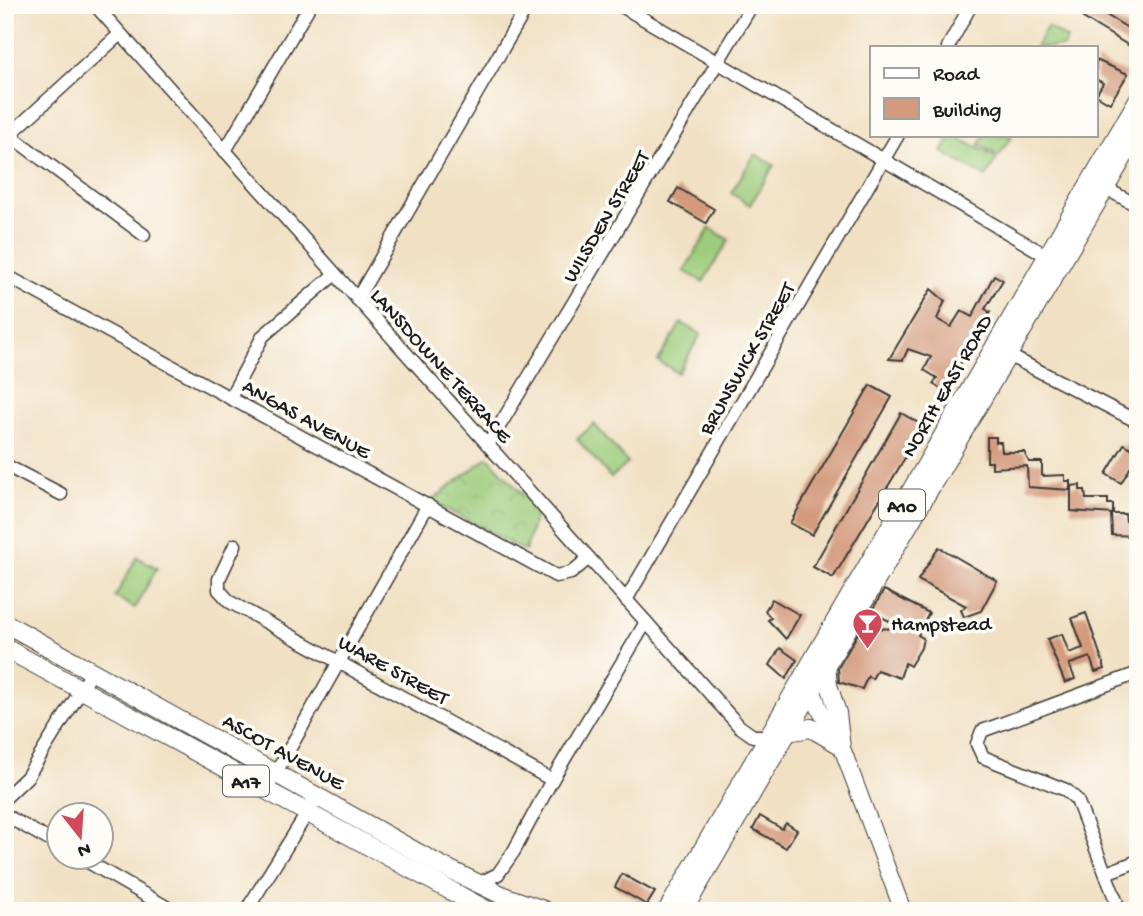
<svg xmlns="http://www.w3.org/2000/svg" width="1143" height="916" font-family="'Gochi Hand',sans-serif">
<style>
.grass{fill:#9dcc7b;stroke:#5c744c;stroke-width:2}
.park{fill:url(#park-crowns);stroke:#5c744c;stroke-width:2}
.building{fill:#d39a7d}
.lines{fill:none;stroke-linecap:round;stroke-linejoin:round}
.minor-casing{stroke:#3c3935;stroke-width:15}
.major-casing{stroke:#3c3935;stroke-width:18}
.highway-casing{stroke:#3c3935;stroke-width:20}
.minor{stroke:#fff;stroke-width:12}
.major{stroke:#fff;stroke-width:16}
.highway{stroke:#fff;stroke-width:18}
.labels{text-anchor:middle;stroke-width:7;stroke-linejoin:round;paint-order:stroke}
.shield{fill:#fdfcf7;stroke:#605f5e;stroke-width:2}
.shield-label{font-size:19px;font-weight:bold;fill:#1c1c1c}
.street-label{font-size:21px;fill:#1c1c1c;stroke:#fdfcf7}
.poi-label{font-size:21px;fill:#1c1c1c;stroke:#fdfcf7;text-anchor:start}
</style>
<defs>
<pattern id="park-crowns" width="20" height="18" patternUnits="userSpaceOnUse" patternTransform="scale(1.75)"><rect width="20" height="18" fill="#9dcc7b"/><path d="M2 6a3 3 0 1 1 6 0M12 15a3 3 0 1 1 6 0" fill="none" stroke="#87af6a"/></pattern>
</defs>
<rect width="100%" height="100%" fill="#fdfcf7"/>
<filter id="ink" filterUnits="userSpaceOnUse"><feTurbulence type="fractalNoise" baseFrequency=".0143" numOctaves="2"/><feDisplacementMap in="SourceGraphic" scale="14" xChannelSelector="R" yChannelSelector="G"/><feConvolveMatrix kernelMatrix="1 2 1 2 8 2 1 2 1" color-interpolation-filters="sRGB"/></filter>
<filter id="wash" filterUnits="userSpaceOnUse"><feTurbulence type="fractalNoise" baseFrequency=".00686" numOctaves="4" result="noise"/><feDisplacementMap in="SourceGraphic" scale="28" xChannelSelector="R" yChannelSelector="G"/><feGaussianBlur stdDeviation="1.57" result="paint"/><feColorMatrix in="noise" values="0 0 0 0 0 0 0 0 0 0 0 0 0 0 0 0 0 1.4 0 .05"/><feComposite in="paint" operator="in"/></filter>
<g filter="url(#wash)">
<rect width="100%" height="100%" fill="#f1e0c3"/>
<g class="grass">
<path d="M1047 27 1067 39 1063 47H1036Z"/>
<path d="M952 135 997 158 986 177 942 152Z"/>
<path d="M985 135H1012L999 156 979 145Z"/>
<path d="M755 154 774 165 750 205 731 193Z"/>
<path d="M710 228 729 240 703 282 684 271Z"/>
<path d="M681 323 701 334 678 373 658 361Z"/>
<path d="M594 424 628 463 611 478 577 439Z"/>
<path d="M137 557 157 568 135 608 115 597Z"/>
</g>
<path class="park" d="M488 457 537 510 525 551 431 501Z"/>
<g id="blocks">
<g class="building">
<path d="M1091 6 1138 34V51L1083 18Z"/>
<path d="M1096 60 1128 74 1110 103 1096 95 1103 83 1096 79Z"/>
<path d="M678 188 714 209 706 223 670 202Z"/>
<path d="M994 275 1003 280 985 309 990 312 952 378 949 376 941 389 933 384 937 378 924 370 931 357 908 349 903 360 889 359 931 289 945 301 937 319 951 327 961 311 972 317Z"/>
<path d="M870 385 892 397 812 535 790 523Z"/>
<path d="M901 413 924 426 833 578 813 567Z"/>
<path d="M987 437H996V442H1001L1002 452H1024L1029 462H1042V476L1065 475V481H1070V490L1028 487 1027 466 992 468V462H987Z"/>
<path d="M1124 444 1138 452V455L1121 483 1106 474Z"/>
<path d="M1080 485V490H1085L1086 499H1108V504H1113V514L1071 511V486Z"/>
<path d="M1111 514H1125L1126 521H1138V536L1112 535Z"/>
<path d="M939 547 997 581 981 611 964 617 961 610 966 606 918 580Z"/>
<path d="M884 590 929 613 918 635 923 638 921 648 910 666 905 663 900 678 877 670 872 679 868 676 862 689 839 682 838 668 861 628 906 629 871 612Z"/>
<path d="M772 599 800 615 786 639 768 620 771 618 765 611Z"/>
<path d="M1086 613 1105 669 1095 672 1090 657 1073 663 1069 664 1075 679 1065 683 1047 639 1062 634 1069 653 1083 648 1072 618Z"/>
<path d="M780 648 797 660 786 679 770 665Z"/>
<path d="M760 816 782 829 786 823 797 830 786 848 753 829Z"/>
<path d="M622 874 655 892 647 905 615 887Z"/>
</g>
</g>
</g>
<g filter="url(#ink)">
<use href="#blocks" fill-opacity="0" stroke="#3c3935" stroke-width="2"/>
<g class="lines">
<defs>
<g id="minor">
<path d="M95 5 739 726 753 736H767"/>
<path d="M620 5 1047 256"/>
<path d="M948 47 971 5"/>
<path d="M8 134 144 235"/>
<path d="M5 139 120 34"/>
<path d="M225 151 310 5"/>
<path d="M1105 188 1138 206"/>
<path d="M5 275 556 576 571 573 589 558"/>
<path d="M357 299 528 5"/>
<path d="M1008 355 1138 422"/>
<path d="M230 398 263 336 335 274"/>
<path d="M488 445 752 5"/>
<path d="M5 465 61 494"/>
<path d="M235 545 219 579V590L230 602 552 780"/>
<path d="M626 600 898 135"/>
<path d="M265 792 428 505"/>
<path d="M5 798 27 777 93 671"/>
<path d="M5 815 60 846"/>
<path d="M78 856 173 911"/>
<path d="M1106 873 1138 861"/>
<path d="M478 884 498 874 514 851 552 780 646 622"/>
<path d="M246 911 318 796"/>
<path d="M1120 911 1077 800 1066 790 983 757 977 744 982 731 1138 673"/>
</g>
<g id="major">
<path d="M827 665 829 685 838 713 842 748 903 911"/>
<path d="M813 691 819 708 839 745"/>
</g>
<g id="highway">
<path d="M5 623 440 865 506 897 546 911"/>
<path d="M5 648 488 911"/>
<path d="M787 732 811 728 837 743"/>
<path d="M667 911 1138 100"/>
<path d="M683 911 1138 132"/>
</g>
</defs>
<use href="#minor" class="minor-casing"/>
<use href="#major" class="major-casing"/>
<use href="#highway" class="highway-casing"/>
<use href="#minor" class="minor"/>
<use href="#major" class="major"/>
<use href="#highway" class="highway"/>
</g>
</g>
<defs>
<symbol id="bar-pin" viewBox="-11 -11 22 30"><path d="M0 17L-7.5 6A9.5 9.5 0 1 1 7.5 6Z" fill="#d1495b" stroke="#fdfcf7"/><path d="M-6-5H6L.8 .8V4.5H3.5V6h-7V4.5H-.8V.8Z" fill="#fff"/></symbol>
</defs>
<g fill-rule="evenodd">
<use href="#bar-pin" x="850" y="606" width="35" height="47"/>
</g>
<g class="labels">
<g class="shield">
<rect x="879" y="489.5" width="46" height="31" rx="5"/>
<rect x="223" y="765.5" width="46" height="31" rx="5"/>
</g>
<g class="shield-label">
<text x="902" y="512">A10</text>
<text x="246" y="788">A17</text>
</g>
<g class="street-label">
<text transform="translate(605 216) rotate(-59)" y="7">WILSDEN STREET</text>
<text transform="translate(746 358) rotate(-60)" y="7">BRUNSWICK STREET</text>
<text transform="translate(442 365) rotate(48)" y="7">LANSDOWNE TERRACE</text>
<text transform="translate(946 385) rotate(-60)" y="7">NORTH EAST ROAD</text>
<text transform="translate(307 418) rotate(29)" y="7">ANGAS AVENUE</text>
<text transform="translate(394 669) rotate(29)" y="7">WARE STREET</text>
<text transform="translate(284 751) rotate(29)" y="7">ASCOT AVENUE</text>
</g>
<g class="poi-label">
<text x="891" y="630">Hampstead</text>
</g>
</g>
<rect width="1143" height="916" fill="none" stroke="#fdfcf7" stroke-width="28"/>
<rect x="870" y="46" width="228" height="91" fill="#fdfcf7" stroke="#a3a29f" stroke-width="2"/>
<rect x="884" y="68" width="35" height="10" fill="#ffffff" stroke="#a3a29f" stroke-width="2"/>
<text x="933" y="80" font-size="21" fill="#1c1c1c">Road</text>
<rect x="884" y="98" width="35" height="21" fill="#d39a7d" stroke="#a3a29f" stroke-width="2"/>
<text x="933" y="116" font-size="21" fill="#1c1c1c">Building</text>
<g transform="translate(80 836) rotate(163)"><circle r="33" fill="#fdfcf7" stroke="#a3a29f" stroke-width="2"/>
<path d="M0-5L12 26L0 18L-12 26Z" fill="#d1495b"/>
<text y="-10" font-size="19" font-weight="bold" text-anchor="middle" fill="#1c1c1c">N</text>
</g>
</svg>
